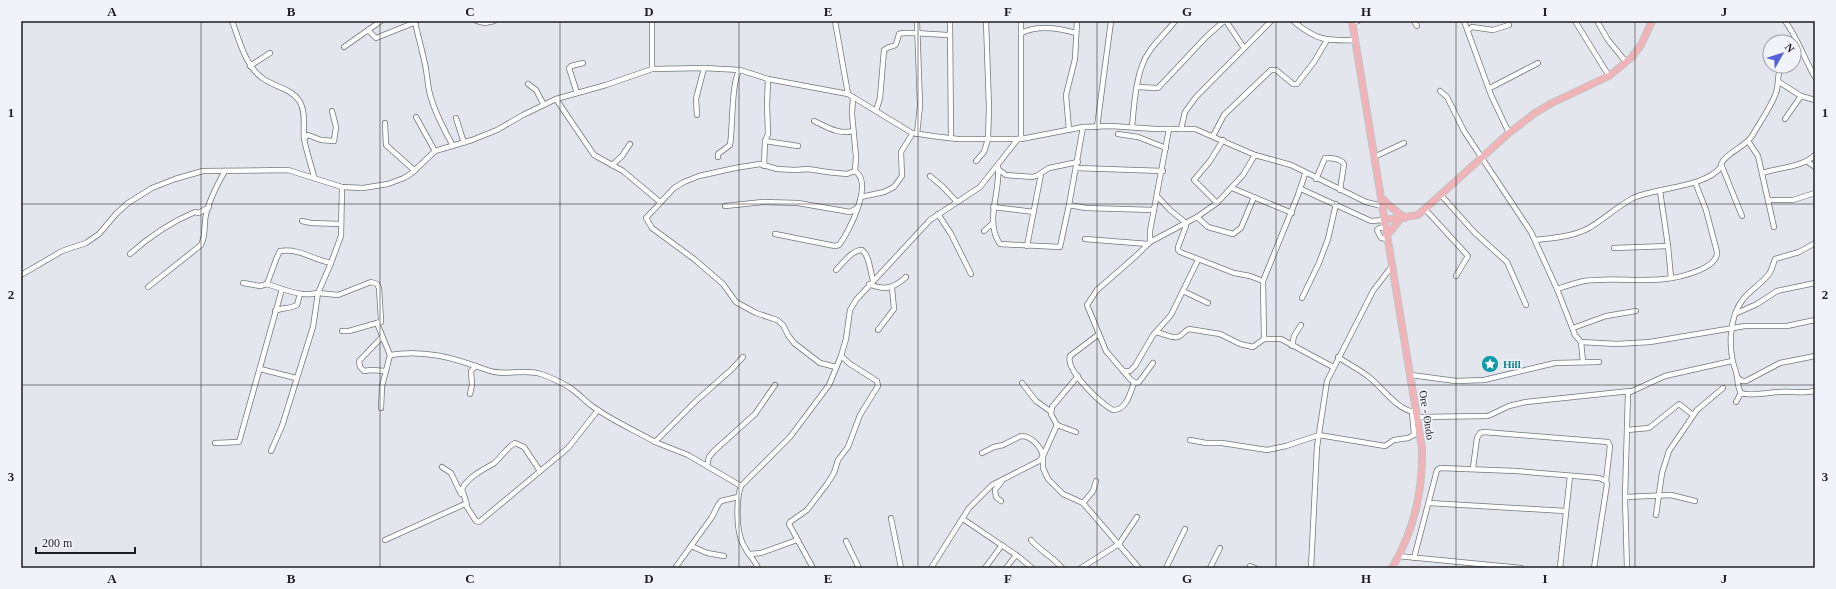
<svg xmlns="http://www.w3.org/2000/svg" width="1836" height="589" font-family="'Times New Roman',serif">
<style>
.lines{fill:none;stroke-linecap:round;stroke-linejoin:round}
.minor-casing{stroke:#74767c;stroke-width:6}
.major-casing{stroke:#c4c4c5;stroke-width:8}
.minor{stroke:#fff;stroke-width:4.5}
.major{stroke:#f0b3b8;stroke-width:6}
.grid{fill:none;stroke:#1d1e21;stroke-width:1;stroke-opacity:0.55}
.labels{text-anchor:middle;stroke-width:3;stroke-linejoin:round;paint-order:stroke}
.culture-label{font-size:11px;font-weight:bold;fill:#0d838f;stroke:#f1f3fb;text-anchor:start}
.street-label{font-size:11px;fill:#1d1e21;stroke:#f1f3fb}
.neatline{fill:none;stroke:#1d1e21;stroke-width:1.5}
.grid-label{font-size:13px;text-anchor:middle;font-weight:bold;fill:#1d1e21}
</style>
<rect width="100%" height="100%" fill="#e4e6ee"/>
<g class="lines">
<defs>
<g id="minor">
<path d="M232 21C239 39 245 65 261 77 273 87 292 88 300 102 306 113 303 126 304 138 306 151 311 164 314 177"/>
<path d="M477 21 485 23 494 21"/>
<path d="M652 21V69"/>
<path d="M835 21 848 94"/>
<path d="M917 21 920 106 917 134"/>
<path d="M950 21 951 138"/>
<path d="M1021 21V139"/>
<path d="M1226 21 1244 48"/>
<path d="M1293 21C1316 40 1325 41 1355 40"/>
<path d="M1414 21 1417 26"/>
<path d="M1464 21 1491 95 1509 133"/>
<path d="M1575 21 1609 76"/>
<path d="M1597 21 1608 40 1626 62"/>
<path d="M1785 21C1798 38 1804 59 1815 77"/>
<path d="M415 22C418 36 422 50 425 64 428 77 427 88 432 101 437 117 445 131 453 146"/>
<path d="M1352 23 1358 21"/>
<path d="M368 30 376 38 416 22"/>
<path d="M1468 30 1472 27 1493 30 1509 25"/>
<path d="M1021 33C1037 25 1059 28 1076 33"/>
<path d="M344 47 381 21"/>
<path d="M1794 53 1800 47"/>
<path d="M250 66 270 53"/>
<path d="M1779 82 1801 96 1815 100"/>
<path d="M528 84 536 90 544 105"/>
<path d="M1137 87 1158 88 1206 37 1224 21"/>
<path d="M1490 88 1538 63"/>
<path d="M1440 91 1447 97 1464 131 1531 232 1557 289 1575 335 1581 342 1617 344 1650 342 1745 326H1787L1815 320"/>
<path d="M577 93 569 68 571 66 583 63"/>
<path d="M556 99 594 155 623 171 660 202"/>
<path d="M876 111 880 98 884 50C896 41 894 53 899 34 904 31 939 35 948 35"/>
<path d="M697 115 696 99 704 68"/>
<path d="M416 117 435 151"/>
<path d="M456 118 464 143"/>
<path d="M1785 119 1801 96"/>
<path d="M814 121C827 127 839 135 853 131"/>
<path d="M385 123 386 145 414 170"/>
<path d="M1083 127 1069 205 1086 208 1154 210"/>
<path d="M1097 127 1111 21"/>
<path d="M1132 127C1134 105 1136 70 1149 52 1156 41 1167 32 1175 21"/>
<path d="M1181 129 1185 112 1196 97 1271 21"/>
<path d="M1069 130 1066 95 1075 59 1077 21"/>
<path d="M1118 134 1138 137 1166 148"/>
<path d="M1213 136 1224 115 1271 70H1276L1293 84H1297L1314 62 1327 40"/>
<path d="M304 138 308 135 321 140 334 141 336 127 332 111"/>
<path d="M765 141 798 146"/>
<path d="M1748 141 1758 156 1774 227"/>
<path d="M718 157V154L730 145C733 128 731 80 740 70"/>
<path d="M1374 157 1404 143"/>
<path d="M976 161 984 152 988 139 989 108 986 21"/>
<path d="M1808 162 1815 167"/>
<path d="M612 165 622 156 630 144"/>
<path d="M764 166 765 141 768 134 767 104 768 79"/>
<path d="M998 166C1001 192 984 221 1000 244L1060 247 1069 205"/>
<path d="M1076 168 1163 171"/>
<path d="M999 170 1006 175 1033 177 1038 175 1049 168 1078 162"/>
<path d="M1762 173C1780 167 1801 168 1815 155"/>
<path d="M930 176 943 187 957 202"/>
<path d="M1316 179 1325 158C1331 158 1340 158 1344 164L1340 190"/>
<path d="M1232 188 1292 213"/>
<path d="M1301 189 1371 221 1384 220"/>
<path d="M1660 191 1668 246 1671 278"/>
<path d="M1440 194 1475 233 1507 262 1526 305"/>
<path d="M1157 196 1170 210 1186 223"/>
<path d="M861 197 884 192 894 187 902 176 901 152 911 136"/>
<path d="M1769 200H1793L1815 193"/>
<path d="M1217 203 1194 180 1210 161 1223 140"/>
<path d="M725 206 763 202 798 203 850 212 857 208"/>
<path d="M993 207 1034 212"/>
<path d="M1425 209 1468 256 1456 276"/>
<path d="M938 214 951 234 971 274"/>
<path d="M1742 216 1721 164C1727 152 1744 148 1752 136 1760 122 1771 107 1776 93 1779 84 1777 74 1781 66"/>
<path d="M1197 217 1208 227 1233 234 1241 228 1254 197"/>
<path d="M302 221 311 223 341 224"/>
<path d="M1186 223V226L1178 247V250L1180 252 1234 273 1250 276 1263 281"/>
<path d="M1386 227 1379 228 1377 230 1381 238 1387 239"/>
<path d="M984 231 993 223"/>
<path d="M775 234 835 246 839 245C849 232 874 183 855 171L856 157 852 114 853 97"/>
<path d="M1085 239 1148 244"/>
<path d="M1535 240C1553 238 1572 237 1589 228 1604 219 1617 207 1633 198 1657 187 1704 188 1721 167"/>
<path d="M1150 242V231L1169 129"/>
<path d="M1027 246 1041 174"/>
<path d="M1614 248 1668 246"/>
<path d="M130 254C150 236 171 222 195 212L199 213 209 207"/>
<path d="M836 270C843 263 852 250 862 250 870 256 870 272 873 280"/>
<path d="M21 275 62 251 86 243 99 234 116 214 128 203 152 188 175 179 203 171 288 170 342 187 363 188 388 184 404 178 412 173 435 151 472 140 497 130 523 115 556 99 606 85 652 69 704 68 740 70 768 79 848 94 912 133 940 137 958 139H1021L1083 127 1111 126 1156 129H1195L1255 155 1291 165 1366 202 1382 206"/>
<path d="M243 283 260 286 267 284"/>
<path d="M869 284C885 291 894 288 906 277"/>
<path d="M148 287 201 245C205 237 204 232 205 223 205 208 217 185 225 171"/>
<path d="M282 289 267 284 277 257 280 251C300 248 313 260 331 263"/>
<path d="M1557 289C1566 286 1575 283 1584 281 1610 277 1637 282 1664 279 1678 278 1718 269 1717 252L1706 210 1695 182"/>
<path d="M1183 291 1208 303"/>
<path d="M1302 298 1319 263 1328 239 1336 204"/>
<path d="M275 311C283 307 290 309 297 305L300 294"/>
<path d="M1737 313 1757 304 1777 291 1815 283"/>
<path d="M1573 328 1606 316 1636 311"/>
<path d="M878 330 894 309 892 288"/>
<path d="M342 331H349L377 323"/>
<path d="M1156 332C1162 333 1173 339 1178 337 1183 335 1184 331 1189 329L1220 334 1240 344 1253 347 1264 339 1263 281 1298 195 1305 174"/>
<path d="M1099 334 1070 356C1065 370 1101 404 1113 410 1127 410 1130 393 1134 383"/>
<path d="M382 337 359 361 360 367 364 371 371 370 386 371 390 355"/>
<path d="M1264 339H1281L1333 367"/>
<path d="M1581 342 1583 362"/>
<path d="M1292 346 1294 336 1301 325"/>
<path d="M1338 357C1348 364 1359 369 1369 377 1382 387 1398 411 1415 412"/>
<path d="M1153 363 1139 382 1136 383 1131 380 1106 351 1087 305 1097 290 1137 255 1150 242 1197 217 1217 203 1243 175 1255 155"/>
<path d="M836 367 820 363 794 343 788 335 783 325 777 320 756 313 736 302 723 284 694 259 652 228 646 218 674 188 684 182 699 176 735 168 760 164 777 169 795 170 808 169 827 172 847 174 855 171"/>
<path d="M260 369 296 378"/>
<path d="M1123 371H1130L1135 366 1153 335 1171 315 1198 260"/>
<path d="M1411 375 1456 381 1484 380 1555 363 1599 362"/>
<path d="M1738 378 1742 381H1746L1780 363 1815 356"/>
<path d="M1022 383 1036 401 1050 411"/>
<path d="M1741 393C1737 387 1738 378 1736 372 1728 350 1728 317 1744 298 1752 289 1762 283 1769 274 1772 270 1773 264 1775 259L1799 252 1815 243"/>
<path d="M1741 393C1752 397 1768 392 1780 392 1793 391 1801 394 1815 391"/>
<path d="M470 394 472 385 471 371 476 366"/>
<path d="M1736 402 1741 393"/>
<path d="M381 408 382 386 386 371"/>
<path d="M1417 417 1488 416 1509 406 1526 402 1630 391"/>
<path d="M1057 425 1043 456V468L1048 479 1063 494 1083 503 1139 568"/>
<path d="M1057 425 1051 414 1052 407 1078 376"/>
<path d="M1057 425 1076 432"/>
<path d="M1627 430 1649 428 1679 404 1693 415"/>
<path d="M1190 440 1206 443H1222L1267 450 1286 446 1319 435 1385 446 1394 440 1408 438 1414 435 1412 412"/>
<path d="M655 442 688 455 741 486"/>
<path d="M215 443 239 442 282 289C295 293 305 296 318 293L331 263 341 236 342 187"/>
<path d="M271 451 282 426 313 327 318 293 338 295 371 282 377 284 379 288 381 320V322L377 323 390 355C425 349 454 358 487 370 505 377 523 368 541 374 550 377 565 384 573 390 580 395 585 401 592 406 611 420 634 430 655 442L696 401 732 369 743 357"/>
<path d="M707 466 709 457 714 451 755 414 775 385"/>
<path d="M442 467 451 473 461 494"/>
<path d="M1473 468 1477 438 1480 433 1484 432 1608 442 1610 446 1606 481 1607 484 1594 568"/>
<path d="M1625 497 1671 495 1695 501"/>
<path d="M1001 501 996 497 995 490 1002 481"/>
<path d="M1083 503 1093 491 1096 481"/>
<path d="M1429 503 1565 511"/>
<path d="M467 505 462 489C467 478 482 470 493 464 501 458 506 448 515 443L524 447 540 471"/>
<path d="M1656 515 1662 473 1669 451 1697 410 1723 388"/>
<path d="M891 518 901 568"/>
<path d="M963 519 1019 557 1032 568"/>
<path d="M385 540 465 504 476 521 479 522 568 448 598 410"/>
<path d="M1031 540C1039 550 1052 556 1062 568"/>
<path d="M846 541 859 568"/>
<path d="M691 546 707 553 724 556"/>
<path d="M750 554 761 553 797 540"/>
<path d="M1398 556 1521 568"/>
<path d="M1414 558 1437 470 1440 468 1516 471 1599 478 1606 481"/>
<path d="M1250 566 1255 568"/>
<path d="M675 568 712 517 718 505 721 501 738 497"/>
<path d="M758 568C754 559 747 553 743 544 736 531 736 500 741 486L790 437 829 385 841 356 846 339 850 310 856 300 930 220 980 187 1018 139"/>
<path d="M813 568 789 524 790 522 807 510 827 484 834 473 838 460 848 447 860 415 878 386 877 381 850 364 841 356"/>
<path d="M931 568 969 508 992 485 1039 461 1043 456C1041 447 1032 436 1021 436L1003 445 994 447 982 453"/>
<path d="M985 568 1002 545"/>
<path d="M1006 568 1016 555"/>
<path d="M1081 568 1119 544 1137 517"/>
<path d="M1166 568 1185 529"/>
<path d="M1210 568 1220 548"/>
<path d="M1311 568 1317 447 1327 381 1373 291 1392 266"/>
<path d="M1560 568 1570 476"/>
<path d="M1627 568 1625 497 1628 393 1665 376 1732 361"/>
</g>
<g id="major">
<path d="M1352 21 1422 448C1423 491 1414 531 1392 568"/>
<path d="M1384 200 1391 207 1405 218"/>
<path d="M1384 220 1418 215 1509 133 1535 113 1552 103 1609 76 1620 67 1632 57 1641 45 1652 21"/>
<path d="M1390 232 1401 218"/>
</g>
</defs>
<use href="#minor" class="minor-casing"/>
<use href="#major" class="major-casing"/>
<use href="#minor" class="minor"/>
<use href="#major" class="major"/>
</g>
<path class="grid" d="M201 21V568M380 21V568M560 21V568M739 21V568M918 21V568M1097 21V568M1276 21V568M1456 21V568M1635 21V568M21 204H1815M21 385H1815"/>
<defs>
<symbol id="sight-disc" viewBox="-11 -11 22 22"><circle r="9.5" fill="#0f9aa8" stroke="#f1f3fb"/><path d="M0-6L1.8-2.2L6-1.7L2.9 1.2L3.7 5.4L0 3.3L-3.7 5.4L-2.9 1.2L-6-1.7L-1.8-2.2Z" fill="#fff"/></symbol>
</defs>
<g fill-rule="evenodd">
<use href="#sight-disc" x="1480" y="354" width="20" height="20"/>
</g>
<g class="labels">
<g class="culture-label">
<text x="1503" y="368">Hill</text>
</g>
<g class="street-label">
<text transform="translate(1427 415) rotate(81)" y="4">Ore - Ondo</text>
</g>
</g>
<rect width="1836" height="589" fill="none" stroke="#f1f3fb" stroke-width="44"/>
<g transform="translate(1782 54) rotate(51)"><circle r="19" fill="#f1f3fb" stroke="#9c9ea4"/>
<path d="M0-3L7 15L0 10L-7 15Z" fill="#5463d9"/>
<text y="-6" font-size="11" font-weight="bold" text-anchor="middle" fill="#1d1e21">N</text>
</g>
<path d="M36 547v6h99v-6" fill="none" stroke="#1d1e21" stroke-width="2"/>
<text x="42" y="547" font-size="12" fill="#1d1e21" stroke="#f1f3fb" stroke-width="3" paint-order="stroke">200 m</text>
<rect x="22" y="22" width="1792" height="545" class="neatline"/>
<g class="grid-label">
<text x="112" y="16">A</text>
<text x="291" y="16">B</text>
<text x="470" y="16">C</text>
<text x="649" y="16">D</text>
<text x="828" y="16">E</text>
<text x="1008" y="16">F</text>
<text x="1187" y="16">G</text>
<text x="1366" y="16">H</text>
<text x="1545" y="16">I</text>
<text x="1724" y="16">J</text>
<text x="11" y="117">1</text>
<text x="1825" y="117">1</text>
<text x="11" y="299">2</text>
<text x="1825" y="299">2</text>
<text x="11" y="481">3</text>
<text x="1825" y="481">3</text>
<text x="112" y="583">A</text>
<text x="291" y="583">B</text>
<text x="470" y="583">C</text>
<text x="649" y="583">D</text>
<text x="828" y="583">E</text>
<text x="1008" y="583">F</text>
<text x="1187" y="583">G</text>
<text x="1366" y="583">H</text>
<text x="1545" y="583">I</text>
<text x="1724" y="583">J</text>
</g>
</svg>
